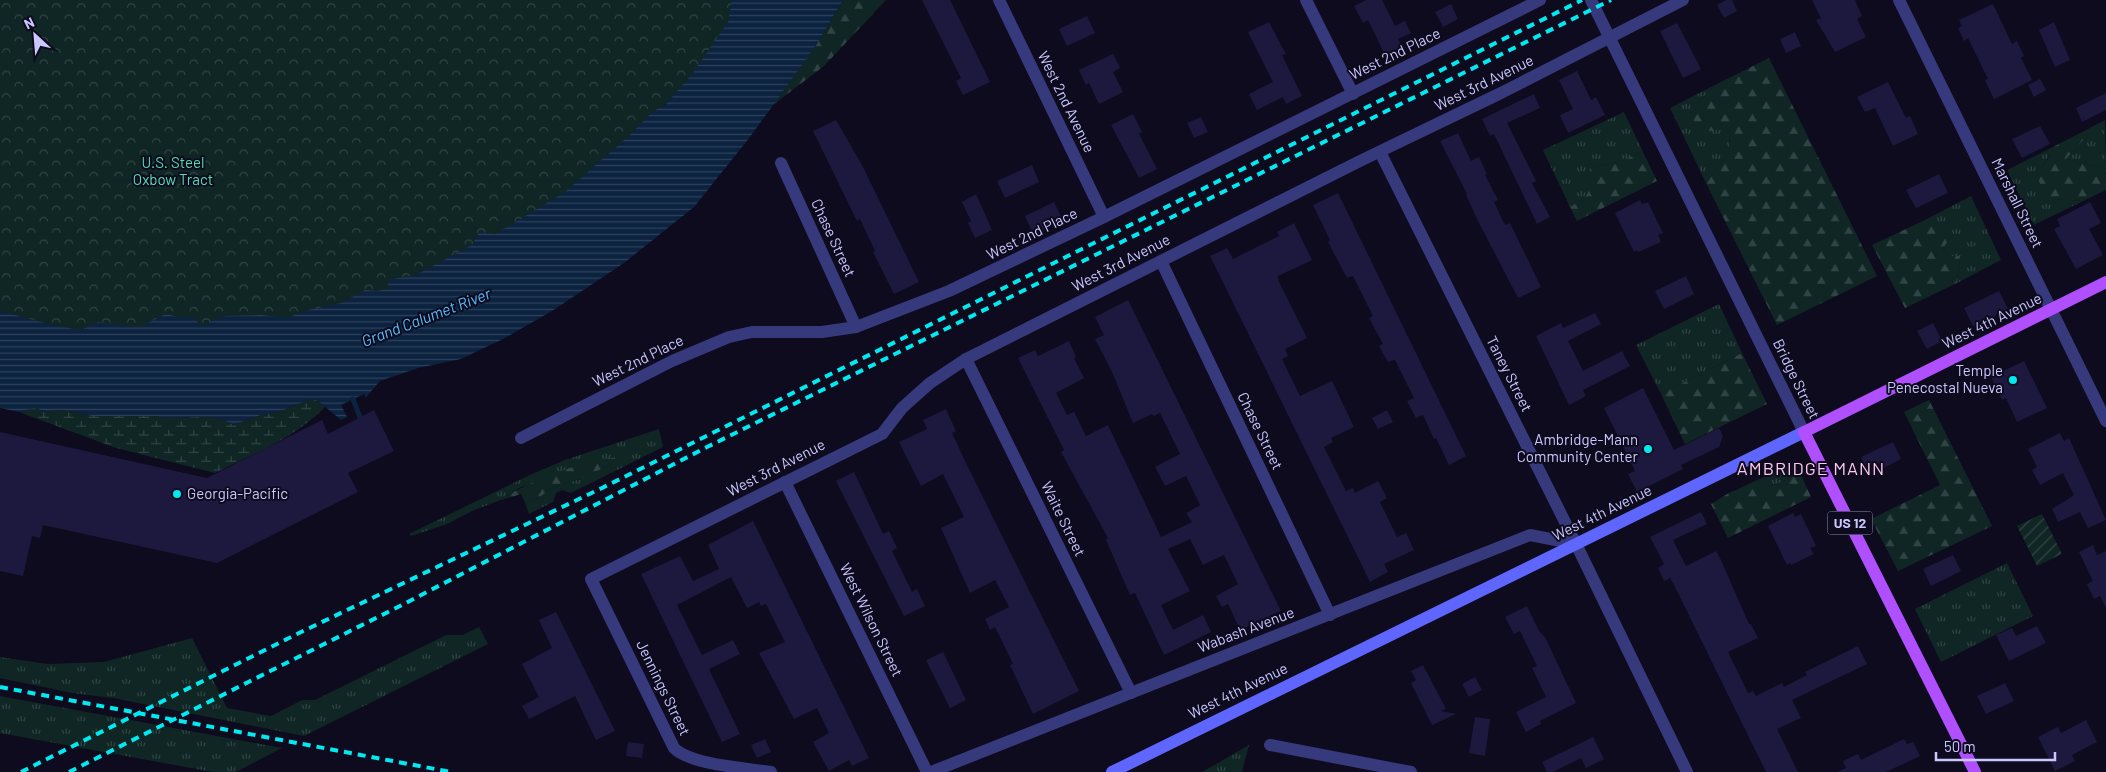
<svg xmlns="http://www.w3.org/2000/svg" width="2106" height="772" font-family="Barlow,sans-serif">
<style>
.grass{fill:url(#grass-tufts)}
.forest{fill:url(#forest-firs)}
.wetland{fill:url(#wetland-marsh)}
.park{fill:url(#park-crowns)}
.garden{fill:url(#garden-furrows)}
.water{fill:url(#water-rules)}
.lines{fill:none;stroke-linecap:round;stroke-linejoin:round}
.stream{stroke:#0c2340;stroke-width:5}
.building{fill:#1d183d}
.street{stroke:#36397c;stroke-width:12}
.secondary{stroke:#5f66fe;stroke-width:12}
.primary{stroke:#b04ffe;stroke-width:12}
.rail{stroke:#01eaf1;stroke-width:4;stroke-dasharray:8 6;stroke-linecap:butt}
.poi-dot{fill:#01eaf1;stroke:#0d0b1d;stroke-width:2}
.labels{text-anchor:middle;stroke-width:4;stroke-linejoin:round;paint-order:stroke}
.shield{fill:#0d0b1d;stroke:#918fbb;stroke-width:1}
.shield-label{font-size:14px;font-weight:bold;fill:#cac7ff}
.street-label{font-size:15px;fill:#cac7ff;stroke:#0d0b1d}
.park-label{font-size:15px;fill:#55ddb1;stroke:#0d0b1d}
.poi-label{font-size:15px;fill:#cac7ff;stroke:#0d0b1d;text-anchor:end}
.water-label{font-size:16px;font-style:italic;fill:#56bcfe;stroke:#0d0b1d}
.quarter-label{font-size:18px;letter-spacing:1px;fill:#ffc9ef;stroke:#0d0b1d}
</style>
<defs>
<pattern id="grass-tufts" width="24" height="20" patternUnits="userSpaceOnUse" patternTransform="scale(1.25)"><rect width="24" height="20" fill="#0f2624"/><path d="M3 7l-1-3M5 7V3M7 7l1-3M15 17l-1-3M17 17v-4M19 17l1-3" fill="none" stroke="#314445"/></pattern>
<pattern id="forest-firs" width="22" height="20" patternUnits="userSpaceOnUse" patternTransform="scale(1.25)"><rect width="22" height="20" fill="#0f2624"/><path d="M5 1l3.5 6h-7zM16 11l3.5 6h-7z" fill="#314445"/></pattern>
<pattern id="wetland-marsh" width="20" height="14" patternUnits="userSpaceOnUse" patternTransform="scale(1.25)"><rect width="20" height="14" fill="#0f2624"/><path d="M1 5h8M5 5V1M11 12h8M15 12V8" fill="none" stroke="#314445"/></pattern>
<pattern id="park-crowns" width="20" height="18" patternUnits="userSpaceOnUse" patternTransform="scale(1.25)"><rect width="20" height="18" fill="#0f2624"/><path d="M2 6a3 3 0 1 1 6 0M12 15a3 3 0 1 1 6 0" fill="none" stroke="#314445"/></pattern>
<pattern id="garden-furrows" width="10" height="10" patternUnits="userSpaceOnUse" patternTransform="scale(1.25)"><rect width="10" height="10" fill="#0f2624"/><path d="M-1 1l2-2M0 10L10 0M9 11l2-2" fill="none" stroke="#314445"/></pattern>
<pattern id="water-rules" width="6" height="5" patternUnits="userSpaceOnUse" patternTransform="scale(1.25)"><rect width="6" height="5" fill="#0c2340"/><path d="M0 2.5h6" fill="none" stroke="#2e415d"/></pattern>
</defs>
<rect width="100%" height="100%" fill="#0d0b1d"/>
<g class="grass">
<path d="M1715 85 1693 108 1730 128 1729 153 1706 183 1670 108Z"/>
<path d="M1624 112 1643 152 1615 163 1591 168C1587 193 1595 193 1570 207L1543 150Z"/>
<path d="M2105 120 2106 169 2066 159 2086 137V130Z"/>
<path d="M2047 150 2050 154 2042 168 2053 199 2083 201 2034 225 2007 170Z"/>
<path d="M1971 196 2001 260 1957 283 1960 256H1949L1943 249 1950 237 1940 221H1923Z"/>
<path d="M1719 304 1742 353 1661 394 1636 345Z"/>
<path d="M659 429 663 447 571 493 562 490 556 493 553 502 529 514 525 503 539 498 551 488 580 479 612 464 616 457 521 487 498 501 472 511 447 524 411 536 409 534 532 474 565 460Z"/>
<path d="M1792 464 1800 473 1797 472C1777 488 1763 488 1738 489Z"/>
<path d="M2007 563 2033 616 1941 662 1915 609Z"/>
<path d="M479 627 488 644 304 736 113 698 72 693 0 678V657L48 664 104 662 192 638 227 708 271 716 302 700H315L446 635H463Z"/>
<path d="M0 696 282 748 236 772H213L0 733Z"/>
<path d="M1249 745 1242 772H1202Z"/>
</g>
<g class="forest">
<path d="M843 0H886L824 66 773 105 815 47Z"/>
<path d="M1769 58 1877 276 1777 325 1706 183 1729 153 1730 128 1703 132 1693 120V108L1715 85Z"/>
<path d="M2086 130V137L2066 159 2106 169V190L2083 201 2053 199 2045 194 2038 179 2042 168 2050 155 2047 150Z"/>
<path d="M1643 152 1657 181 1577 221 1570 207C1595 193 1587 193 1590 168L1615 163Z"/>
<path d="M1923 221H1940L1952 226 1950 237 1943 249 1949 256H1960L1957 283 1905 308 1872 245Z"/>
<path d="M1742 353 1767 404 1685 444 1661 394Z"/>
<path d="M1929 400 1992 526 1898 571 1871 519 1940 485 1904 412Z"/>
<path d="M617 457 612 464 580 479 551 488 539 498 525 503 521 494 498 501C534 479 575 463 617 457Z"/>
<path d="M1797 472 1800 473 1811 497 1728 538 1711 504C1720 499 1731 490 1740 489 1767 484 1773 491 1797 472Z"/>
</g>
<path class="wetland" d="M311 399 317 400 325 407C295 438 253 454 215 473L116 448 19 412 34 408 47 412 58 410 77 412 92 416H155C180 423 210 409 233 425L261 415 278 412Z"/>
<path class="park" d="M0 0H743L697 74 549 214 339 325 0 332Z"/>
<path class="garden" d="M2042 514 2062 554 2037 566 2017 526Z"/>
<path class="water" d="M732 0H843L815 47 750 137 694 207 624 263 552 311 505 338 461 359 418 368 380 381 366 397 364 394 341 405 347 417 341 420 317 400 311 399 278 412 261 415 233 425C210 409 180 423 155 416H92L77 412 58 410 47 412 34 408 19 412 0 408V311L53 325 74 329H83L98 322 139 327 166 314 182 318 195 317 200 326 224 316 261 315 287 318 304 311 341 303 365 290 377 291 389 289 387 280 416 275 472 245 479 232 496 234 565 192 631 134 652 112 665 105 693 73 728 22Z"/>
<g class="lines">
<path class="stream" d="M353 399 360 417"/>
</g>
<g class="building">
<path d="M922 0H950L990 82 963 95 956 81 961 78Z"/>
<path d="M1366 0H1382L1395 26 1405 21 1411 33 1398 39 1402 47 1385 55 1368 20 1363 23 1354 6Z"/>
<path d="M1726 0H1732L1737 11 1724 18 1717 5Z"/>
<path d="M1812 0H1855L1862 16 1857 19 1866 37 1835 52 1816 20 1821 18Z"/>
<path d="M1451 4 1458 19 1443 27 1435 12Z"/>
<path d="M1993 4 2012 44 2017 41 2024 56 2021 58 2032 80 1994 99 1985 80 1988 79 1968 38 1964 41 1958 28 1962 26 1959 20Z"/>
<path d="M1087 16 1095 33 1067 46 1059 29Z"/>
<path d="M1269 22 1286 54 1282 55 1302 96 1286 104 1283 97 1257 110 1249 94 1273 82 1248 32Z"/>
<path d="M2054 22 2070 60 2055 67 2039 30Z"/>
<path d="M1677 23 1701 69 1683 78 1660 31Z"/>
<path d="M1795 32 1801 46 1786 53 1780 39Z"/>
<path d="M1113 54 1120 68 1113 72 1123 92 1099 104 1089 83 1086 85 1079 70Z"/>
<path d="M1577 71 1591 100 1596 97 1605 115 1568 133 1560 115 1573 109 1559 80Z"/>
<path d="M2040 79 2046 90 2034 97 2028 85Z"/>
<path d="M1888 82 1906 118 1910 116 1918 134 1893 146 1875 108 1865 112 1857 97Z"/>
<path d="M2106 93V110L2082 122 2076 108Z"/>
<path d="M1534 94 1540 108 1507 123 1536 181 1532 183 1550 217 1537 224 1494 134 1490 136 1482 119Z"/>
<path d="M1133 114 1142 132 1139 134 1157 169 1139 178 1111 125Z"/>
<path d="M1201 117 1208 132 1194 138 1187 123Z"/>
<path d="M836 120 862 165 919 282 894 294 873 252 875 251 860 219 857 221 813 131Z"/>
<path d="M2040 126 2050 144 2022 158 2012 139Z"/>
<path d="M1458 133 1471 161 1479 157 1487 174 1485 175 1498 200 1494 202 1505 225 1510 223 1541 287 1518 298 1478 221 1466 195 1467 194 1440 141Z"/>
<path d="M1032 165 1039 182 1005 198 997 181Z"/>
<path d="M1939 174 1948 193 1916 208 1906 190Z"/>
<path d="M1338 193 1466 456 1449 465 1436 438 1434 439 1423 415 1416 418 1407 401 1414 398 1395 360 1388 362 1379 346 1383 344 1369 318 1373 316 1353 276 1347 278 1328 242 1330 240 1313 205Z"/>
<path d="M976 194 992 230 975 238 968 223 971 221 962 202Z"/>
<path d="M1640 200 1642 204 1648 202 1663 233 1658 235 1661 242 1638 252 1637 250 1634 252 1615 213Z"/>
<path d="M1054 202 1063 221 1034 235 1025 216Z"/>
<path d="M2090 202 2101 223 2089 229 2103 255 2076 269 2054 229 2060 226 2057 219Z"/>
<path d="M1294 223 1312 260 1278 276V280L1307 338 1285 349 1288 356 1282 359 1300 396 1332 381 1354 427 1331 438 1333 442 1324 447 1346 491 1353 488 1355 493 1378 481 1387 498 1380 502 1397 537 1406 533 1414 550 1384 564 1388 572 1370 582 1210 256 1227 248 1233 259 1279 236 1277 232Z"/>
<path d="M1686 276 1694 294 1664 309 1655 291Z"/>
<path d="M1999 291 2008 309 1973 326 1964 308Z"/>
<path d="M1128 300 1281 611 1240 630 1228 604 1222 607 1216 596 1238 584 1224 555 1203 565 1190 539 1168 549 1190 591 1161 605 1173 630 1203 615 1211 632 1164 655 1135 593 1130 595 1106 540 1108 538 1061 452 1064 450 1018 358 1035 350 1038 356 1069 341 1076 357 1074 358 1084 378 1056 393 1067 415 1074 412 1086 436 1108 425 1161 537 1192 522 1186 513 1200 505 1186 476 1165 486 1155 467 1180 454 1160 413 1154 416 1152 414 1133 423 1113 374 1095 339 1104 335 1095 317Z"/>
<path d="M1595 313 1601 324 1568 341 1583 371 1622 351 1630 366 1583 390 1586 396 1569 405 1536 336 1561 323 1563 328Z"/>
<path d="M1933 323 1942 341 1927 349 1917 331Z"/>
<path d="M2024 361 2047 408 2017 422 2006 398 2002 400 1991 377Z"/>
<path d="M1643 388 1674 450 1719 428 1723 436 1719 447 1681 465 1683 469 1637 492 1628 474 1635 471 1604 408Z"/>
<path d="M946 409 956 431 952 433 966 463 1079 691 1033 714 1010 665 1013 664 995 627 990 630 985 619 1009 607 995 580 970 593 941 528 964 517 943 474 921 486 899 442 927 429 923 420Z"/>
<path d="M374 410 394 451 348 473 358 492 217 563 43 525 40 538 32 536 23 576 0 571V432L207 478 322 420 328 434Z"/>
<path d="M1387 410 1393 422 1378 429 1372 418Z"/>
<path d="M2060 433 2064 441 2069 438 2106 520 2088 528 2080 512 2058 522 2052 509 2074 495 2063 473 2040 485 2032 470 2037 467 2028 449Z"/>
<path d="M1893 442 1901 459 1870 475 1861 457Z"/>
<path d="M854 472 883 534 889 531 897 548 892 551 912 592 917 589 925 606 904 616 836 481Z"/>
<path d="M1701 512 1707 524 1673 540 1686 566 1716 551 1720 558 1749 624H1751L1758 638 1728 652 1748 693 1753 691 1756 696 1782 683 1784 687 1807 675 1805 672 1858 646 1867 664 1792 700 1801 718 1777 729 1798 772H1766L1674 585 1670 578 1664 581 1658 568 1664 564 1650 537Z"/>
<path d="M1793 513 1795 517 1801 514 1816 546 1810 548 1814 554 1791 565 1790 563 1787 565 1768 526Z"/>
<path d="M753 521 869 758 852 766 849 760 829 771 813 742 829 733 817 708 794 719 759 653 785 642 766 604 761 606 759 602 747 608 731 577 677 605 702 655 733 640 740 654 709 669 740 734 722 742 641 574 680 556 693 581 719 569 708 545Z"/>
<path d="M2093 545 2097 555 2106 551V608L2100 596 2094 599 2087 584 2093 581 2079 552Z"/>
<path d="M1953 555 1961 571 1931 586 1923 569Z"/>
<path d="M1527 606 1539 631 1545 637 1576 703 1540 721 1541 724 1526 732 1516 712 1546 697 1532 668 1537 666 1520 631 1514 634 1505 617Z"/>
<path d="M556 612 615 731 596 740 575 696 529 719 522 706 539 697 522 664 552 648 539 620Z"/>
<path d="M2037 626 2046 643 2009 661 1996 635 2012 628 2016 636Z"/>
<path d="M943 652 966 700 950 708 926 660Z"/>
<path d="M1423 665 1446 709 1441 711 1456 714 1432 725 1411 683 1416 680 1411 671Z"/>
<path d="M1475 677 1482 690 1469 697 1462 684Z"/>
<path d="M2005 683 2014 701 1986 714 1977 696Z"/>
<path d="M1475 717 1490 719 1485 756 1469 753Z"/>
<path d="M2086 720 2097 742 2072 755 2075 761 2055 771 2038 737 2058 727 2061 733Z"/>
<path d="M1593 737 1604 759 1586 768 1581 758 1553 772H1547L1542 762Z"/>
<path d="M765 739 771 752 757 758 751 745Z"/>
<path d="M1904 739 1907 744 1913 742 1920 756 1886 772H1837L1846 768 1843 761 1858 754 1861 760Z"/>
<path d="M628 742 644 744 642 758 626 756Z"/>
</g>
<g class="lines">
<g class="street">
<path d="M999 0 1104 217"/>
<path d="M1306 0 1353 94"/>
<path d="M1591 0 1804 432"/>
<path d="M1899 0 2106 421"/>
<path d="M1380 152 1576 544 1687 772"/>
<path d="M781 163 856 327"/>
<path d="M1161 261 1330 615"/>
<path d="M966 359 1131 693"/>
<path d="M521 438 672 361 729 337 752 332H822L856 327 949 291 1104 217 1540 0"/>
<path d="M785 482 927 772"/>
<path d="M1270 745 1411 772"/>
<path d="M771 772C746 768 691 765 674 748L591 579 882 434 902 408 930 383 966 359 1362 160 1501 93 1683 0"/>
<path d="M931 772 1530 535 1576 544"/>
</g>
<path class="secondary" d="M1112 772 1804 432"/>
<path class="primary" d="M1975 772 1804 432 2106 282"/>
<g class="rail">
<path d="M0 687 451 772"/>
<path d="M21 772 297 634 602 488 1582 0"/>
<path d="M69 772 398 607 707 447 1611 0"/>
</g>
</g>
<g class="poi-dot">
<circle cx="2013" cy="380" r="5"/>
<circle cx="1648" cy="449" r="5"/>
<circle cx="177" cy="494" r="5"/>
</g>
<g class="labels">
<rect class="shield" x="1827.5" y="511.5" width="45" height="23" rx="4"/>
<g class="shield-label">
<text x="1850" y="528">US 12</text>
</g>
<g class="street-label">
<text transform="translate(1395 54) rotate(-26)" y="5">West 2nd Place</text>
<text transform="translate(1484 83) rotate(-26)" y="5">West 3rd Avenue</text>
<text transform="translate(1066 102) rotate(64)" y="5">West 2nd Avenue</text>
<text transform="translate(2017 203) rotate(64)" y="5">Marshall Street</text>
<text transform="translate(1032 234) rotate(-26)" y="5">West 2nd Place</text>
<text transform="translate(833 238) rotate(65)" y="5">Chase Street</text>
<text transform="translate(1121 263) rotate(-27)" y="5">West 3rd Avenue</text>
<text transform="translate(1992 321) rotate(-26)" y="5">West 4th Avenue</text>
<text transform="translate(638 361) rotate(-26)" y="5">West 2nd Place</text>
<text transform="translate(1509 374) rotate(63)" y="5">Taney Street</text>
<text transform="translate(1796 379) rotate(64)" y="5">Bridge Street</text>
<text transform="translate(1260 431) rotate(64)" y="5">Chase Street</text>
<text transform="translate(776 468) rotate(-27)" y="5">West 3rd Avenue</text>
<text transform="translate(1602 513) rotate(-26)" y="5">West 4th Avenue</text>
<text transform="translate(1063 519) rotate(64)" y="5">Waite Street</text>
<text transform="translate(871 620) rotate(64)" y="5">West Wilson Street</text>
<text transform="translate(1246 630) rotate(-21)" y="5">Wabash Avenue</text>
<text transform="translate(663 688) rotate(64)" y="5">Jennings Street</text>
<text transform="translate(1238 691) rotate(-26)" y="5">West 4th Avenue</text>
</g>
<g class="park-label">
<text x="173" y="168">U.S. Steel<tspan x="173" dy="17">Oxbow Tract</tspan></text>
</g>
<g class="poi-label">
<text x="2003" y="376">Temple<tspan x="2003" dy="17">Penecostal Nueva</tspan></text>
<text x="1638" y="445">Ambridge-Mann<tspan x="1638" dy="17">Community Center</tspan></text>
<text x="187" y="499" text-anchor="start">Georgia-Pacific</text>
</g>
<g class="water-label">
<text transform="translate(426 317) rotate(-21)" y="6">Grand Calumet River</text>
</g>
<g class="quarter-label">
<text x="1811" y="475">AMBRIDGE MANN</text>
</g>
</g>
<g transform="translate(35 35) rotate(334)" stroke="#0d0b1d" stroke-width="4" paint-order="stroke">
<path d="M0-4L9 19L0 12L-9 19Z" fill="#cac7ff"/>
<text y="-8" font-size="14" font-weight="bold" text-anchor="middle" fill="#cac7ff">N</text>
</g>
<path d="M1936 752v8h119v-8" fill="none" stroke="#cac7ff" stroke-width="2.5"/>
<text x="1944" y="752" font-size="15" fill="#cac7ff" stroke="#0d0b1d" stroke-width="4" paint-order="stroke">50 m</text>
</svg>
